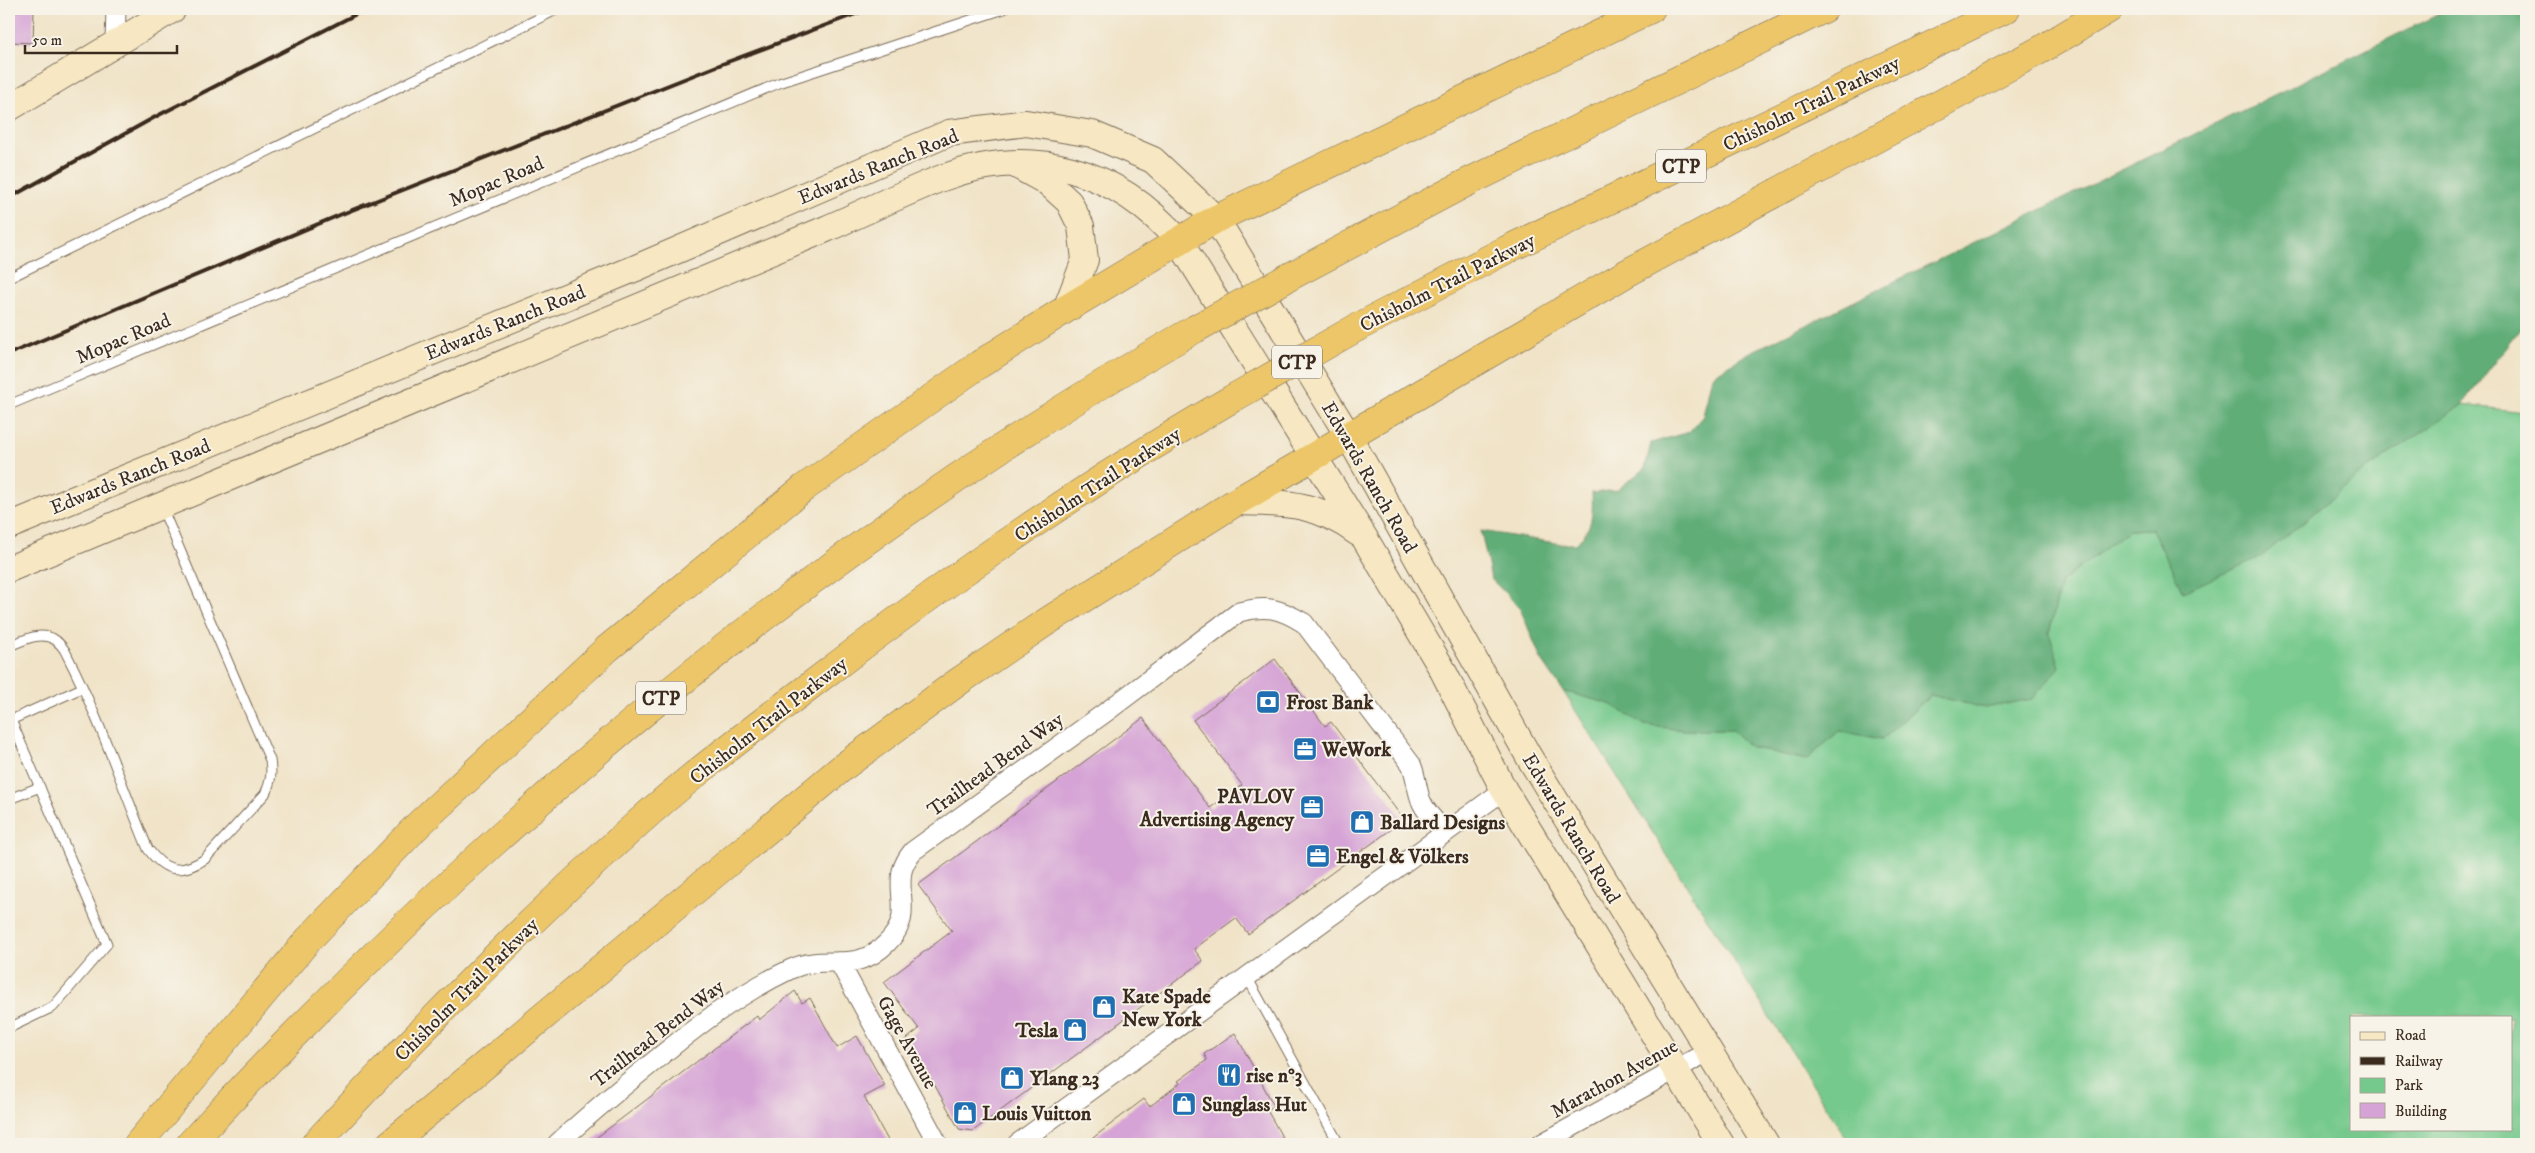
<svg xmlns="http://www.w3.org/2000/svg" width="2535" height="1153" font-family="'IM FELL DW Pica',serif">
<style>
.green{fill:#75c98c;stroke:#587a55;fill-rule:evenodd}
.forest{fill:#60ad78;stroke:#4e6c4b}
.building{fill:#d5a3d5}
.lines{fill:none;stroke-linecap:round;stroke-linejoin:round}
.lane-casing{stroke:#7a6b59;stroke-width:11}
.street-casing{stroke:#7a6b59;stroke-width:21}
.secondary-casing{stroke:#7a6b59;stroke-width:28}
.highway-casing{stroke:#7a6b59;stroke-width:29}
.lane{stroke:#fff;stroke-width:9}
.street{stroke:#fff;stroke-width:19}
.secondary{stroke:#f7e8c3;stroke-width:26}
.highway{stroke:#ecc669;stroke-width:28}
.rail{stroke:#3b2a1e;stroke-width:4}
.highway-bridge-casing{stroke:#7a6b59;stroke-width:29;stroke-linecap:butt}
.highway-bridge{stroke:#ecc669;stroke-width:28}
.labels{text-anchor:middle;stroke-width:4;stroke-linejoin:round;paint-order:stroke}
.shield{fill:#f7f3e8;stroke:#73665b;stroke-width:1}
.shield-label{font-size:19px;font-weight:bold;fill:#3b2a1e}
.street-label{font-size:20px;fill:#3b2a1e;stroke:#f7f3e8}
.poi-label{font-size:20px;font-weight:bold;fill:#3b2a1e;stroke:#f7f3e8;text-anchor:start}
</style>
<rect width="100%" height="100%" fill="#f7f3e8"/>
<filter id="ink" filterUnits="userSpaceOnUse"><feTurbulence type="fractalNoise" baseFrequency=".02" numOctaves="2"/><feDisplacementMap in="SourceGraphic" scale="10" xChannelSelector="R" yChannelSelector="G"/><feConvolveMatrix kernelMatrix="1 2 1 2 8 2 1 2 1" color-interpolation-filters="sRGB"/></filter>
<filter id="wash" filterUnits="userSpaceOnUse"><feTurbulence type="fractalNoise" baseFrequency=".0096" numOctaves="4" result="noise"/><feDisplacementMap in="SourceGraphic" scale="20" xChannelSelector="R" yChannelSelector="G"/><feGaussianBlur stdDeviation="1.12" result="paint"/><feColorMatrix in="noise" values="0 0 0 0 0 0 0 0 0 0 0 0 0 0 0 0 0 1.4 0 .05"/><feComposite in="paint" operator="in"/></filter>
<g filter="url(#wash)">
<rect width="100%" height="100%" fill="#f0e3c7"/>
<path class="green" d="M2462 405 2526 412V1144H1850L1563 691 1610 704 1645 725 1683 730H1732L1750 747 1806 760 1839 731 1882 739 1931 695 1985 708 2060 667 2049 634 2061 582 2129 530 2152 529 2183 591ZM2351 1017H2511V1129H2351Z"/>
<path class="forest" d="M2449 9H2526V321L2462 405 2367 469 2262 556 2183 592 2152 529 2129 530 2061 582 2049 633 2060 667 2032 699 1985 708 1931 695 1882 739 1839 731 1806 760 1750 747 1732 730H1683L1645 725 1610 704 1563 691 1541 659 1520 608 1491 579 1481 531 1562 544H1576C1593 527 1593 516 1592 493L1617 490 1645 468 1651 443 1689 432 1703 416 1712 376 1747 354Z"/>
<g id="blocks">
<g class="building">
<path d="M9 9H34L33 43 9 42Z"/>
<path d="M1275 659 1325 726 1331 722 1404 820 1248 934 1236 918 1194 949 1203 961 988 1120 973 1131 959 1129 923 1064 919 1066 902 1043 919 1029 884 982 952 931 918 885 1143 718 1210 808 1242 785 1193 720Z"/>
<path d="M795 991 802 1003 810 998 837 1048 857 1036 885 1086 864 1097 890 1144H588L757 1016 759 1020Z"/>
<path d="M1235 1033 1274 1106 1267 1110 1286 1144H1085L1144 1099 1149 1106 1153 1104 1180 1083 1178 1081 1207 1060 1204 1054Z"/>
</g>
</g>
</g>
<g filter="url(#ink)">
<use href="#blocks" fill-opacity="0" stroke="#7a6b59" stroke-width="1"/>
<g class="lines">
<defs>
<g id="lane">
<path d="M9 278 558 9"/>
<path d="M9 405 779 83 1004 9"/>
<path d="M9 646C22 641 38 632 52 638 58 641 65 649 67 655 99 717 121 784 148 849 165 872 180 875 205 859L265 794C271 782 272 773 270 760L162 508"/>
<path d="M11 720 82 688"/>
<path d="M9 721 11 720 107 944 53 1007 9 1028"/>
<path d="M9 799 40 787"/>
<path d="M1247 977 1339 1144"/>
</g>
<g id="street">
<path d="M115 44 116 9"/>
<path d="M839 962 938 1144"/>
<path d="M557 1144C586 1117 616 1092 647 1067 693 1029 736 995 791 969 828 952 854 976 887 943 913 917 897 899 902 871 904 864 908 857 913 851L1106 712 1239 612C1267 605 1279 608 1304 623L1411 764C1417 777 1416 790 1422 803 1427 814 1437 823 1445 832"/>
<path d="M1017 1144 1504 790"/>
<path d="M1541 1144 1709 1051"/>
</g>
<g id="secondary">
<path d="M9 108 173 9"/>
<path d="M1016 165 1047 182 1069 202 1081 226 1085 260 1066 309"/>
<path d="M1236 502C1286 503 1316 502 1358 533"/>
<path d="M9 526 636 268 949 133 1026 123 1092 134 1153 160 1216 219 1349 437 1529 757 1766 1144"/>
<path d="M9 569 826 229C865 212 903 193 942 178 1033 144 1116 169 1179 241L1364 537 1441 667 1504 790 1721 1144"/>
</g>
<g id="highway">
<path d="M1289 277 1464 184 1824 9"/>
<path d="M1358 327 1506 250 2006 9"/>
<path d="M138 1144 308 940 418 825 607 649 805 487 980 364 1066 309 1216 219 1651 9"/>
<path d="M190 1144C484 826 818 545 1195 329"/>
<path d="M315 1144C417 1033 524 925 637 824 693 773 755 728 815 682 949 579 1088 482 1235 397"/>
<path d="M390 1144 843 767 958 682 1043 624 1236 502 1627 273 2042 49 2109 9"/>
</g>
</defs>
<use href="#lane" class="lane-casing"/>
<use href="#street" class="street-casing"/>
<use href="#secondary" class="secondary-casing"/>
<use href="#highway" class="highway-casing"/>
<use href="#lane" class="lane"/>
<use href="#street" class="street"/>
<use href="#secondary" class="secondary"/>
<use href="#highway" class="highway"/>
<g class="rail">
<path d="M9 198 157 116 366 9"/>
<path d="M9 354 342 214 722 64 869 9"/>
</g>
<defs>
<g id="highway-bridge">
<path d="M1195 329 1289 277"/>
<path d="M1235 397 1358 327"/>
</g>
</defs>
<use href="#highway-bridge" class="highway-bridge-casing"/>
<use href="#highway-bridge" class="highway-bridge"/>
</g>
</g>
<defs>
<symbol id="bank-square" viewBox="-11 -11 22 22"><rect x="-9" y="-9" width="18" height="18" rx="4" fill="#1f6fb2" stroke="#f7f3e8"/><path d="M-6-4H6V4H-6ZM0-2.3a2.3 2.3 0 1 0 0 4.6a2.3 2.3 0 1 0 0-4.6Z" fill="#fff"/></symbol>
<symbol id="office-square" viewBox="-11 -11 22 22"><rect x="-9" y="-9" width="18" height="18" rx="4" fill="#1f6fb2" stroke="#f7f3e8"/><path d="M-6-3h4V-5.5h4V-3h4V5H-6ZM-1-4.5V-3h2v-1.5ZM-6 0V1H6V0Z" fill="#fff"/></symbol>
<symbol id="shop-square" viewBox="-11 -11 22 22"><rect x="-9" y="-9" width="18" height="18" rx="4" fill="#1f6fb2" stroke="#f7f3e8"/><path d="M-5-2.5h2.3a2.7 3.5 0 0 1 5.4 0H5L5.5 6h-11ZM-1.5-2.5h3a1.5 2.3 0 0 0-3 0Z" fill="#fff"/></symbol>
<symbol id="restaurant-square" viewBox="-11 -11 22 22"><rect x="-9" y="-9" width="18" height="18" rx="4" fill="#1f6fb2" stroke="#f7f3e8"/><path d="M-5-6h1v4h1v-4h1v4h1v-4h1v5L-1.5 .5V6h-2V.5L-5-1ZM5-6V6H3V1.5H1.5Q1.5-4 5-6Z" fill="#fff"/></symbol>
</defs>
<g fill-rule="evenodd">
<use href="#bank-square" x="1254" y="688" width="28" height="28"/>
<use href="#office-square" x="1291" y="735" width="28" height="28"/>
<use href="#office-square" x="1298" y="793" width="28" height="28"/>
<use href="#shop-square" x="1348" y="808" width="28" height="28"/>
<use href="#office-square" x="1304" y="842" width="28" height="28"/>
<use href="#shop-square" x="1090" y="993" width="28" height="28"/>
<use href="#shop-square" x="1061" y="1016" width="28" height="28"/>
<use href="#restaurant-square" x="1215" y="1061" width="28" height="28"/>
<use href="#shop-square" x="998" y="1064" width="28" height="28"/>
<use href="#shop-square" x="1170" y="1090" width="28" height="28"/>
<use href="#shop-square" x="951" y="1099" width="28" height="28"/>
</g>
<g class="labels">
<g class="shield">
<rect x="1656" y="149.5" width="50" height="33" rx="4"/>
<rect x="1272" y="345.5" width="50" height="33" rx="4"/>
<rect x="636" y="681.5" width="50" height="33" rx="4"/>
</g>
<g class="shield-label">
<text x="1681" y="173">CTP</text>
<text x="1297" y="369">CTP</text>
<text x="661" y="705">CTP</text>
</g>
<g class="street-label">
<text transform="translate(1811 103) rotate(-26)" y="7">Chisholm Trail Parkway</text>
<text transform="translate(878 166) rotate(-22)" y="7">Edwards Ranch Road</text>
<text transform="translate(496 181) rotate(-23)" y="7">Mopac Road</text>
<text transform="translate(1447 282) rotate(-27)" y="7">Chisholm Trail Parkway</text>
<text transform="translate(505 322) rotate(-22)" y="7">Edwards Ranch Road</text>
<text transform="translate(123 338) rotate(-23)" y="7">Mopac Road</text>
<text transform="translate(130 476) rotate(-22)" y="7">Edwards Ranch Road</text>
<text transform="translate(1370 477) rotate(60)" y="7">Edwards Ranch Road</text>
<text transform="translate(1097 484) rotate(-33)" y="7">Chisholm Trail Parkway</text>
<text transform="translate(768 720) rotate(-38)" y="7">Chisholm Trail Parkway</text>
<text transform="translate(995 764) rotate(-36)" y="7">Trailhead Bend Way</text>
<text transform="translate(1572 828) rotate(59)" y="7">Edwards Ranch Road</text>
<text transform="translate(466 989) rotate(-45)" y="7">Chisholm Trail Parkway</text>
<text transform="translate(657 1033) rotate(-38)" y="7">Trailhead Bend Way</text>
<text transform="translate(908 1042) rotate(61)" y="7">Gage Avenue</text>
<text transform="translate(1614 1078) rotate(-29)" y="7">Marathon Avenue</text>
</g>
<g class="poi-label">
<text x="1286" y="709">Frost Bank</text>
<text x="1322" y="756">WeWork</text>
<text x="1294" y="803" text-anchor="end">PAVLOV<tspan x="1294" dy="23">Advertising Agency</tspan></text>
<text x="1380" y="829">Ballard Designs</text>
<text x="1336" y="863">Engel &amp; Völkers</text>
<text x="1122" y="1003">Kate Spade<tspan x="1122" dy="23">New York</tspan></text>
<text x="1058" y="1037" text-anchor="end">Tesla</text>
<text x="1246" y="1082">rise n°3</text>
<text x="1030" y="1085">Ylang 23</text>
<text x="1202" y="1111">Sunglass Hut</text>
<text x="982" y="1120">Louis Vuitton</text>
</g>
</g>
<rect width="2535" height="1153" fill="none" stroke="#f7f3e8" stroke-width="30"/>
<rect x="2350" y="1016" width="162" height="115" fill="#f7f3e8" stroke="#aca397"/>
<rect x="2360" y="1032" width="25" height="8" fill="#f7e8c3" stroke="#aca397"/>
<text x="2395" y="1040" font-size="15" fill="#3b2a1e">Road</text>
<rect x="2360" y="1057" width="25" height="8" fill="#3b2a1e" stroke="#aca397"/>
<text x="2395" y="1066" font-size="15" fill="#3b2a1e">Railway</text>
<rect x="2360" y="1078" width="25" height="15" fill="#75c98c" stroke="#aca397"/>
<text x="2395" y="1090" font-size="15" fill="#3b2a1e">Park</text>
<rect x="2360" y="1103" width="25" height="15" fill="#d5a3d5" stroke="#aca397"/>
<text x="2395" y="1116" font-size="15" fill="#3b2a1e">Building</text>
<path d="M25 45v8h152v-8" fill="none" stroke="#3b2a1e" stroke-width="2.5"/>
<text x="32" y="45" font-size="15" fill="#3b2a1e" stroke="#f7f3e8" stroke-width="4" paint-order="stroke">50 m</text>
</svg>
